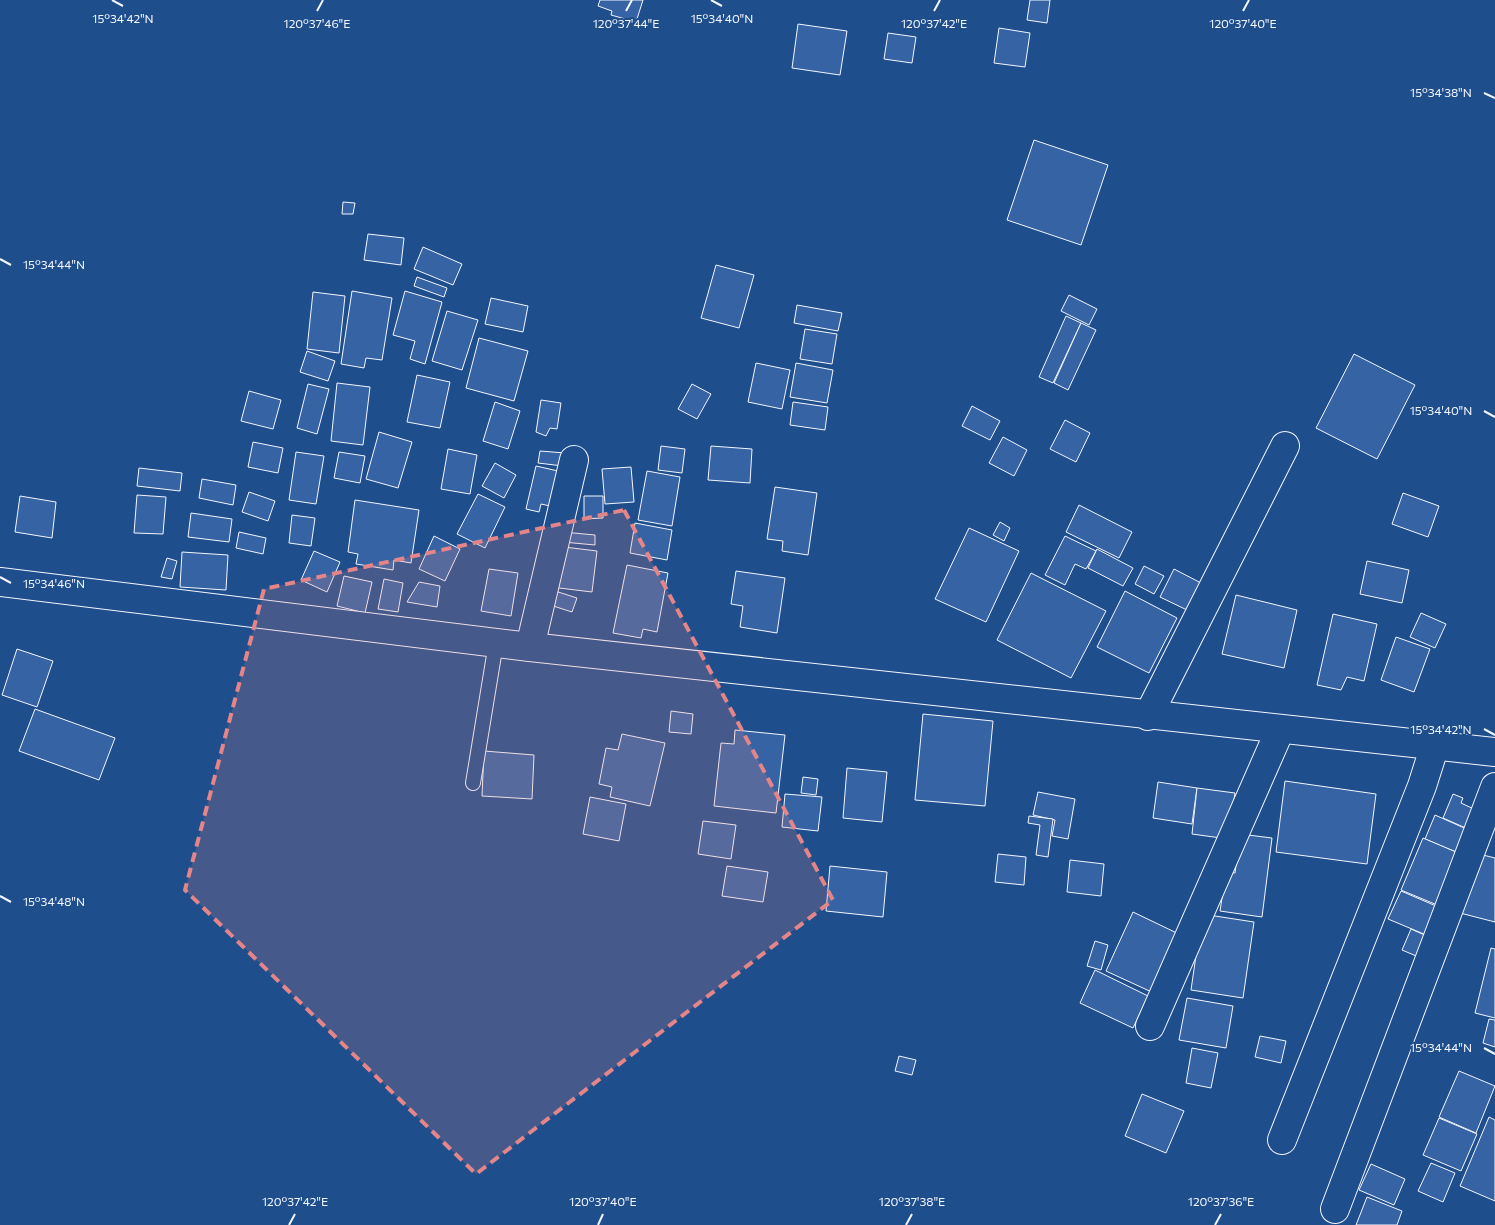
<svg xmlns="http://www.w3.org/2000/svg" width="1495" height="1225" font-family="Commissioner,sans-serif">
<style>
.building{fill:#3563a3;stroke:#f2f6ff}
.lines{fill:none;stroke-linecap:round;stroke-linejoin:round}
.service-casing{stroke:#f2f6ff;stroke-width:16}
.minor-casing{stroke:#f2f6ff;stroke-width:30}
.tertiary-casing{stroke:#f2f6ff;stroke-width:30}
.service{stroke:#1f4e8c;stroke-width:14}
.minor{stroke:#1f4e8c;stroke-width:28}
.tertiary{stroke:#1f4e8c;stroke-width:28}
.marked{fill:#e38589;fill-opacity:0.2;stroke:#e38589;stroke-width:4;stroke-dasharray:10 6;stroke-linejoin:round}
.ticks{fill:none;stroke:#f2f6ff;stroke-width:2}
.ticks-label{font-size:12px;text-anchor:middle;fill:#f2f6ff;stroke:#1f4e8c;stroke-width:4;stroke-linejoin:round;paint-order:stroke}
</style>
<rect width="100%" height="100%" fill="#1f4e8c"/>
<g class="building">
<path d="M600 0H643L636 22 611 15 612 11 598 6Z"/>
<path d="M1030 0H1050L1047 23 1027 20Z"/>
<path d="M798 24 847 31 840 75 792 68Z"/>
<path d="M999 28 1030 33 1025 67 994 63Z"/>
<path d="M888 33 916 37 912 63 884 59Z"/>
<path d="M1034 140 1108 165 1081 245 1007 220Z"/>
<path d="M343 202 355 203 353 214H342Z"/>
<path d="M368 234 404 238 401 265 364 260Z"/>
<path d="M423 247 462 264 453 285 414 269Z"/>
<path d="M716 265 754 275 739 328 701 318Z"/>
<path d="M417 277 447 288 444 297 414 286Z"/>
<path d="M352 291 392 298 382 360 366 358 364 368 341 364Z"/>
<path d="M405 291 442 302 425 364 410 359 415 341 393 335Z"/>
<path d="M313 292 345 296 339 353 307 349Z"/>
<path d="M1069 295 1097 309 1089 325 1061 311Z"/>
<path d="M491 298 528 306 523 332 485 324Z"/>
<path d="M797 305 842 313 838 331 794 323Z"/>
<path d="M447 311 478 320 462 370 432 361Z"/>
<path d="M1066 316 1081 323 1053 383 1039 377Z"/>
<path d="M1081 323 1096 330 1068 390 1054 383Z"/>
<path d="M805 329 837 334 832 364 800 359Z"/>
<path d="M479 338 528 351 514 401 466 388Z"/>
<path d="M307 351 335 361 328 381 300 372Z"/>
<path d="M1354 354 1415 385 1377 459 1316 428Z"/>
<path d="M756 363 790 370 782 409 748 402Z"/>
<path d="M796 363 833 370 827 403 790 397Z"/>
<path d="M417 375 450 382 440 428 407 422Z"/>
<path d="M337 383 370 387 363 445 331 441Z"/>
<path d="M308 384 329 389 317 434 297 428Z"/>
<path d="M692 384 711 394 697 419 678 409Z"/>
<path d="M249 391 281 400 273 429 241 421Z"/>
<path d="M541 400 561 403 557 429 550 428 546 436 536 432Z"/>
<path d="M495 402 520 411 508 449 483 441Z"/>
<path d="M793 402 828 407 825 430 790 425Z"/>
<path d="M972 406 1000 421 990 440 962 426Z"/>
<path d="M1065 420 1090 433 1076 462 1050 449Z"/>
<path d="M379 432 412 442 398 488 366 479Z"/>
<path d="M1003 437 1027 450 1014 476 989 463Z"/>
<path d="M253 442 283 448 278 473 248 467Z"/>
<path d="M661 446 685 449 682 473 658 470Z"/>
<path d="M711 446 752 449 750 483 708 480Z"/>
<path d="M448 449 477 455 470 494 441 489Z"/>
<path d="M540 451 565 453 563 466 538 463Z"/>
<path d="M296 452 324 456 316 504 289 500Z"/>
<path d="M339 452 365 456 360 483 334 478Z"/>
<path d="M495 463 516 475 504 498 482 486Z"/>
<path d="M536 466 567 473 559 508 541 504 539 512 526 509Z"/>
<path d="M631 467 634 502 605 504 602 469Z"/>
<path d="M139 468 182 473 180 491 137 486Z"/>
<path d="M647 471 680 477 672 526 638 520Z"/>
<path d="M202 479 236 485 233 505 199 498Z"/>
<path d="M775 487 817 493 808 555 782 551 783 541 767 539Z"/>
<path d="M249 492 275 501 268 521 242 512Z"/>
<path d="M1403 493 1439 506 1428 537 1392 524Z"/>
<path d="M478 494 505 507 485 548 457 534Z"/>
<path d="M137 495 166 497 163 534 134 533Z"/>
<path d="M20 496 56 502 52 538 15 532Z"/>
<path d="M584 496H603V518L584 519Z"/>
<path d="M355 500 419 510 411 563 394 560 393 570 356 564 358 554 348 552Z"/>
<path d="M1079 505 1132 532 1119 558 1066 532Z"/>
<path d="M191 513 232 519 229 542 188 537Z"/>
<path d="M292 515 315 518 311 546 289 543Z"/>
<path d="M1000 522 1010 528 1004 541 993 535Z"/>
<path d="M635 523 672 530 667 560 630 553Z"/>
<path d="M969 528 1019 551 986 622 935 599Z"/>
<path d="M239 532 266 538 263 554 236 548Z"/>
<path d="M563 532 595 535V545L563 542Z"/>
<path d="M434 536 460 549 445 581 419 569Z"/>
<path d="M1065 536 1096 551 1086 569 1075 564 1065 585 1045 575Z"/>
<path d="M556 546 597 551 592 592 551 587Z"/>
<path d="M1097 549 1133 568 1123 586 1088 568Z"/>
<path d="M314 551 340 562 327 592 301 580Z"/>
<path d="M182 552 228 555 226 590 180 587Z"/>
<path d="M167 558 177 561 172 579 161 577Z"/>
<path d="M1367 561 1409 570 1402 603 1360 594Z"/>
<path d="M627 565 668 573 657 632 643 629 641 638 613 633Z"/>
<path d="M1144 566 1164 576 1154 594 1135 584Z"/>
<path d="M489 569 518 573 511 616 481 611Z"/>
<path d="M1174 569 1201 583 1187 610 1160 597Z"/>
<path d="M736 571 785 578 777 633 740 627 743 606 731 604Z"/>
<path d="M1031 573 1106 611 1071 678 997 640Z"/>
<path d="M344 576 372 582 365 613 337 606Z"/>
<path d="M384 579 403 583 398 612 378 609Z"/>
<path d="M419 582 440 586 437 607 407 602Z"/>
<path d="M552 590 577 598 572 612 547 604Z"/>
<path d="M1125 591 1177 618 1149 673 1097 647Z"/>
<path d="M1236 595 1297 610 1284 668 1222 654Z"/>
<path d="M1421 613 1446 624 1435 648 1410 637Z"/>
<path d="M1333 614 1377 624 1364 681 1347 677 1341 690 1317 685Z"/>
<path d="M1396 637 1430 649 1414 692 1381 680Z"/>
<path d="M17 649 53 661 37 707 2 695Z"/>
<path d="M35 709 115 738 99 780 19 751Z"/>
<path d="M671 711 693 714 691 734 669 732Z"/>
<path d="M923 714 993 721 985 806 915 800Z"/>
<path d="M735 730 785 735 776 813 714 806 721 743 734 744Z"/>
<path d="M622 734 665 743 650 806 610 797 612 787 599 784 606 748 618 750Z"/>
<path d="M484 751 534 755 532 799 482 796Z"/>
<path d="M847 768 887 772 882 822 843 818Z"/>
<path d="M803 777 818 779 816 795 801 793Z"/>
<path d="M1285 781 1376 794 1367 864 1276 852Z"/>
<path d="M1158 782 1197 788 1192 824 1153 818Z"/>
<path d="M1197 788 1235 793 1228 839 1192 834Z"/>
<path d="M1038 792 1075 799 1068 839 1052 836 1055 820 1033 815Z"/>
<path d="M785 794 822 797 818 831 782 827Z"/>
<path d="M1453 794 1463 798 1461 803 1476 810 1468 829 1443 818Z"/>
<path d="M590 797 626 804 619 841 583 834Z"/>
<path d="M1435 815 1471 831 1461 854 1425 839Z"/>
<path d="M1029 816 1053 819 1048 857 1036 855 1040 825 1028 823Z"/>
<path d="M703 821 736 825 731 859 698 854Z"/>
<path d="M1240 834 1272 838 1262 917 1220 911 1226 872 1235 873Z"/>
<path d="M1423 838 1463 855 1442 907 1401 890Z"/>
<path d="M1475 853 1495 858V922L1460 913Z"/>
<path d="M998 854 1026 857 1024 885 995 882Z"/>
<path d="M1070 860 1104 864 1101 896 1067 892Z"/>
<path d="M727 866 768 872 763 902 722 896Z"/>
<path d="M830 866 887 872 883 917 826 911Z"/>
<path d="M1401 891 1443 909 1431 937 1388 919Z"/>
<path d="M1133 912 1183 936 1156 994 1106 971Z"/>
<path d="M1202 914 1254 922 1243 998 1191 990Z"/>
<path d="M1411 929 1429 937 1421 958 1402 950Z"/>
<path d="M1095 941 1108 945 1101 970 1087 966Z"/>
<path d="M1491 948 1495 949V1018L1475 1013Z"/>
<path d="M1095 970 1148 996 1133 1028 1080 1003Z"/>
<path d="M1187 998 1233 1006 1226 1048 1179 1040Z"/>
<path d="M1489 1019 1495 1020V1047L1483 1043Z"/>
<path d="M1260 1036 1286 1041 1281 1063 1255 1057Z"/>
<path d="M1192 1048 1218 1053 1211 1088 1186 1083Z"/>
<path d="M899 1056 916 1060 912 1075 895 1071Z"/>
<path d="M1459 1071 1495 1086 1476 1133 1439 1117Z"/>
<path d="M1142 1094 1184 1111 1166 1153 1125 1136Z"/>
<path d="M1489 1117 1495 1120V1201L1460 1186Z"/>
<path d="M1439 1118 1477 1134 1461 1171 1423 1155Z"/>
<path d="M1431 1163 1455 1173 1443 1202 1418 1191Z"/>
<path d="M1371 1164 1405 1179 1394 1205 1359 1190Z"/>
<path d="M1367 1197 1402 1211 1397 1225H1356Z"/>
</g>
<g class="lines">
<defs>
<path id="service" d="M473 783 496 643"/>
<g id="minor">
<path d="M530 647 574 460"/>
<path d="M1148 716 1285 446"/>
<path d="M1150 1026 1280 730"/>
<path d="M1282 1140 1422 786 1435 745"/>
<path d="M1335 1209 1495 787"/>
</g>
<path id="tertiary" d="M0 582 530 647 1495 752"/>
</defs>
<use href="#service" class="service-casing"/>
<use href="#minor" class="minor-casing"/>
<use href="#tertiary" class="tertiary-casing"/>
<use href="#service" class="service"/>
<use href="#minor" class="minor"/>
<use href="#tertiary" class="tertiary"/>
</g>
<path class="marked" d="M624 510 833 900 476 1174 185 890 264 589Z"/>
<path class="ticks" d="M112 0 123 6M711 0 722 6M317 11 323 0M626 11 632 0M934 11 940 0M1243 11 1249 0M1484 93 1495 98M0 259 11 265M1484 411 1495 417M0 577 11 583M1484 729 1495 735M0 896 11 902M1484 1048 1495 1054M289 1225 295 1214M598 1225 603 1214M906 1225 912 1214M1215 1225 1221 1214"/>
<g class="ticks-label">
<text x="123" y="23">15°34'42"N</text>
<text x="722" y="23">15°34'40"N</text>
<text x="317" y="28">120°37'46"E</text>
<text x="626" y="28">120°37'44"E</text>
<text x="934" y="28">120°37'42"E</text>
<text x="1243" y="28">120°37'40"E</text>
<text x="1441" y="97">15°34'38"N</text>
<text x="54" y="269">15°34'44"N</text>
<text x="1441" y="415">15°34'40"N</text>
<text x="54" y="588">15°34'46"N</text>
<text x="1441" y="734">15°34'42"N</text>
<text x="54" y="906">15°34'48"N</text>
<text x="1441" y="1052">15°34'44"N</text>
<text x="295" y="1206">120°37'42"E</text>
<text x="603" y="1206">120°37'40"E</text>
<text x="912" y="1206">120°37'38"E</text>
<text x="1221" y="1206">120°37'36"E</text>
</g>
</svg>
